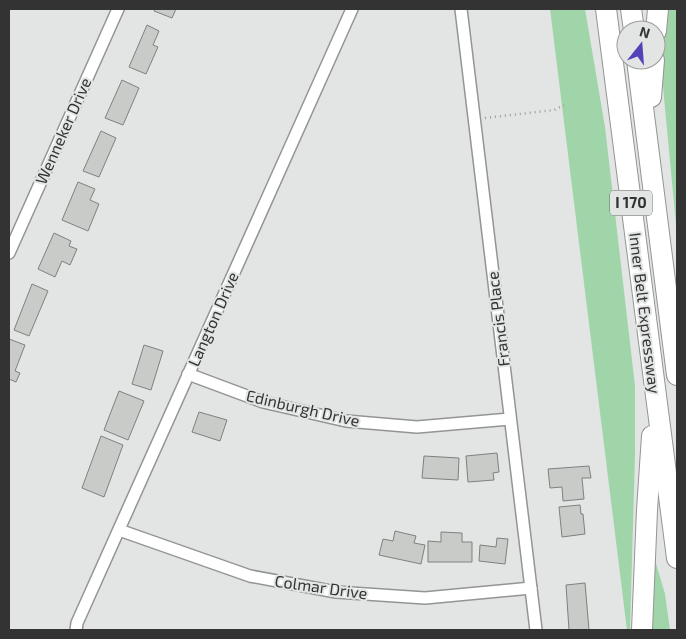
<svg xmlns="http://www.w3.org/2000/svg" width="686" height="639" font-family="'Exo 2',sans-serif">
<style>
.green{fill:#a0d5aa}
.building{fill:#c8cbc8;stroke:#7e817f}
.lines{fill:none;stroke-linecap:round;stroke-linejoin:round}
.minor-casing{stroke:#939593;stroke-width:14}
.motorway-casing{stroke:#939593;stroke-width:22}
.path{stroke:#9a9c9a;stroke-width:2.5;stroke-dasharray:1 4;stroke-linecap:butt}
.minor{stroke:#fff;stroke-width:11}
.motorway{stroke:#fff;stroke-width:20}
.labels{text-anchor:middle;stroke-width:4;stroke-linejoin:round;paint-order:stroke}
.shield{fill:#e2e5e3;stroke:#676867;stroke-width:1}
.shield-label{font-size:15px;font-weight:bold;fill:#323332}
.street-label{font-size:16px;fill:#323332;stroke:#e2e5e3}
</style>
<rect width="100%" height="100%" fill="#e2e5e3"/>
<g class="green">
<path d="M550 9H585L605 127 635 386V455L630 630H627Z"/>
<path d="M663 9H677V235L663 87 661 57Z"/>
<path d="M655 560 665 594 670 630H648Z"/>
</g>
<g class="building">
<path d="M155 9H176L172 18 154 11Z"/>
<path d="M147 25 159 31 153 45 158 47 146 74 129 67Z"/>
<path d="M122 80 139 88 123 125 105 118Z"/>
<path d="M101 131 116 138 99 177 83 171Z"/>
<path d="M78 182 95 189 90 200 99 204 88 231 62 220Z"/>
<path d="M54 233 71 241 69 246 77 249 70 265 62 261 55 277 38 269Z"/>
<path d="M32 284 48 291 29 336 14 330Z"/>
<path d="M9 339 25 345 15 371 20 373 16 382 9 379Z"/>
<path d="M144 345 163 351 151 390 132 384Z"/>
<path d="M119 391 144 401 128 440 104 430Z"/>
<path d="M199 412 227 420 220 441 192 432Z"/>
<path d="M101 436 123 445 104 497 82 488Z"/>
<path d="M497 453 499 472 493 473 494 480 468 482 466 456Z"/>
<path d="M424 456 459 458 458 480 422 478Z"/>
<path d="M589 466 591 478H582L584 499 563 501 562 487 550 488 548 469Z"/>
<path d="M580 505 581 514H583L585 534 562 537 559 507Z"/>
<path d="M395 531 416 536 414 543 425 545 421 564 379 555 383 539 393 541Z"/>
<path d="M441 532 462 533V542H472V562H428V541L441 542Z"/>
<path d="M497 538 508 539 505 564 479 561 480 545 496 547Z"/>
<path d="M585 583 589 630H569L566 585Z"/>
</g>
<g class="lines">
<defs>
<g id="minor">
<path d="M461 9 536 630"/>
<path d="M9 253 118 9"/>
<path d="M188 374 263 402 346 421 417 427 510 419"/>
<path d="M119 530 250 576 336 592 425 598 531 588"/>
<path d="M76 630 77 623 352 9"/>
</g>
<g id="motorway">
<path d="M606 9 677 558"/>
<path d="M631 9 634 30"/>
<path d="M656 31 658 9"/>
<path d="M637 60 677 375"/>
<path d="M651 97 654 60"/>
<path d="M642 630 647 510 652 436"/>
</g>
</defs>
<use href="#minor" class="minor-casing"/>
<use href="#motorway" class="motorway-casing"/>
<path class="path" d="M485 118 554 110 564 105"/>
<use href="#minor" class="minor"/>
<use href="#motorway" class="motorway"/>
</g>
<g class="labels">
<rect class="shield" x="610" y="190.5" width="42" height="25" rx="4"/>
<g class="shield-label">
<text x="631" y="208">I 170</text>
</g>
<g class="street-label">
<text transform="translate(63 131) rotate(-66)" y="6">Wenneker Drive</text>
<text transform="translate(645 313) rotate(83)" y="6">Inner Belt Expressway</text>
<text transform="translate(213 319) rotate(-66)" y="6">Langton Drive</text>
<text transform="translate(498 319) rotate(-97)" y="6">Francis Place</text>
<text transform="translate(303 408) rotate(13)" y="6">Edinburgh Drive</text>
<text transform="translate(321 587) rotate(8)" y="6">Colmar Drive</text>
</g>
</g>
<rect width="686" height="639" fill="none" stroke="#323332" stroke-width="20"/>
<g transform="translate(641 45) rotate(17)"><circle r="24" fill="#e2e5e3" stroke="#9c9e9c"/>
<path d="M0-4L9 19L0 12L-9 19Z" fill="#5442ba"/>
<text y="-8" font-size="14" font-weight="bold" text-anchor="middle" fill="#323332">N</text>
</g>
</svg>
